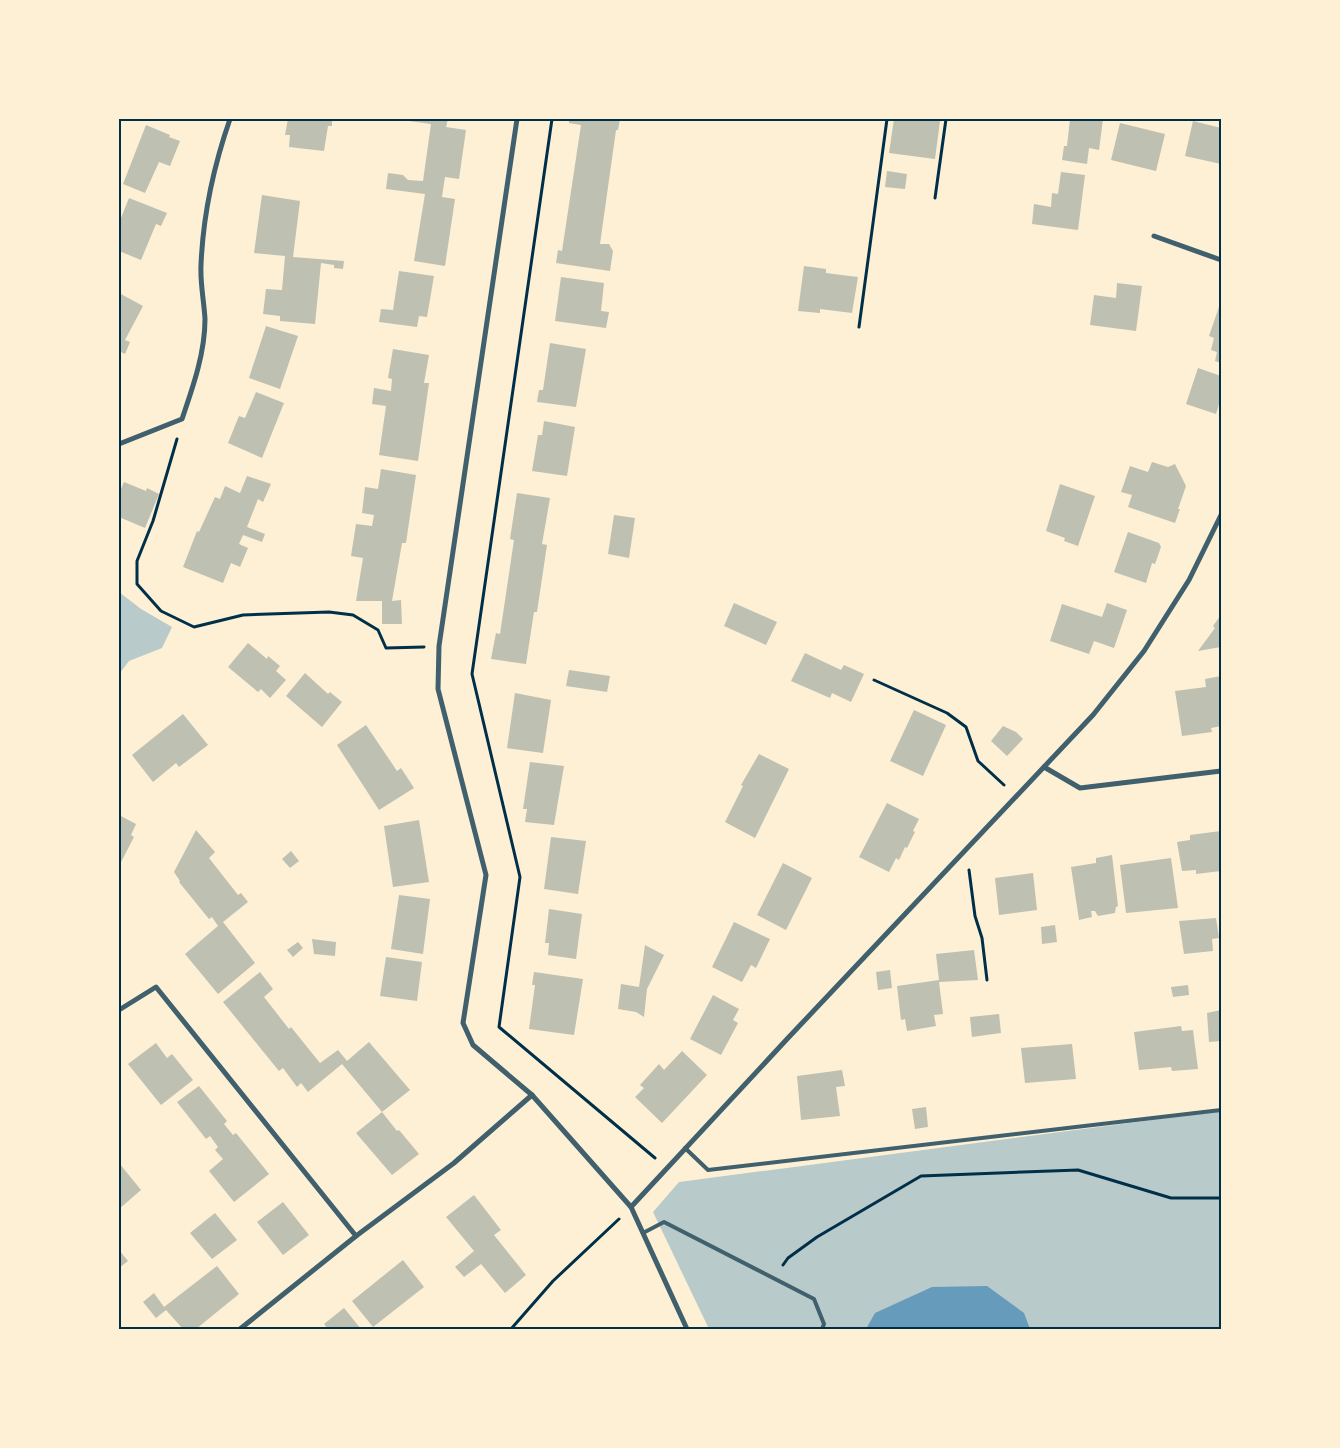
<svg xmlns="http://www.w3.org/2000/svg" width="1340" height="1448" font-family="'Varela Round',sans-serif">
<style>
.green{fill:#b9caca}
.water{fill:#669bbc}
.building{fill:#bec0b2}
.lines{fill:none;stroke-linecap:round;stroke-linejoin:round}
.path{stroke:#003049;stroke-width:3}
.service{stroke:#3f606c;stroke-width:4}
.minor{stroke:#3f606c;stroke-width:5}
.neatline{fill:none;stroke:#003049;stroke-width:2}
</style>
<rect width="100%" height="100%" fill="#fdf0d5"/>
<g class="green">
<path d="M119 592 141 609 172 627 162 648 129 661 119 674Z"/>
<path d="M1221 1111V1329H709L653 1212 679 1182Z"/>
</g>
<path class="water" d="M987 1286 1024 1313 1030 1329H866L875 1313 932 1287Z"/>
<g class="building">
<path d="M288 119H332V126H328L324 151 289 147 290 135H285Z"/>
<path d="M409 119H448L446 127 466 130 459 179 445 177 442 197 455 199 445 266 414 261 425 194 386 189 388 173 403 175 408 180 423 181 431 124 409 121Z"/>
<path d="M569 119H620L618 130H616L600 244H609L613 251 610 271 556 263 558 250 562 251 581 125 569 123Z"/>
<path d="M894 119H924L940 121 935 159 889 153Z"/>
<path d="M1070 119H1103L1099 150 1089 148 1087 164 1062 160 1064 146H1067Z"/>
<path d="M1193 121 1221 128V164L1185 156Z"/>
<path d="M1120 123 1165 134 1156 171 1111 160Z"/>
<path d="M146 125 170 135 169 137 180 141 170 166 159 162 145 193 123 184Z"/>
<path d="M887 171 907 174 905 189 885 187Z"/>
<path d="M1061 172 1085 175 1078 230 1032 224 1034 204 1051 207 1052 193 1058 194Z"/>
<path d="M262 195 300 201 293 257 344 261 343 269 334 268V265L321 263 315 324 280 321V316L263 314 266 289 282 290 285 256 254 253Z"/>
<path d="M129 198 167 213 161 226 156 224 141 260 119 251V223Z"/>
<path d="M804 266 826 269V273L858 277 852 313 820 309V313L798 311Z"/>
<path d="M399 271 434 276 427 317 419 316 417 327 379 322 381 309 393 310Z"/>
<path d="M561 277 604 283 601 311 609 312 606 328 555 321Z"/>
<path d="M1117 283 1142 286 1136 331 1090 325 1094 295 1116 298Z"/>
<path d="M119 293 143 306 125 340 130 342 125 354 119 351Z"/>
<path d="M1221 301V363L1215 361 1217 352 1211 350 1214 338 1209 336Z"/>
<path d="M266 326 298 336 280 389 249 378Z"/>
<path d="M550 343 586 349 576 407 537 402 539 390H543Z"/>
<path d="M393 349 429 355 424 383H429L418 461 379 455 386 406 372 404 374 388 391 391 392 379 388 378Z"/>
<path d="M1198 368 1221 376V398L1216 414 1186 404Z"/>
<path d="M256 392 284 403 262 458 228 443 239 416 245 418Z"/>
<path d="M544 421 575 427 567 476 532 471 538 435H542Z"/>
<path d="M1152 462 1168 467 1175 464 1186 486 1178 509H1180L1175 523 1128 507 1132 495 1121 492 1130 466 1148 472Z"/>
<path d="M381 469 416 475 406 543H402L392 601 401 600 402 624H382V601H356L363 558 351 556 356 524 372 526 374 515 362 513 365 487 378 489Z"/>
<path d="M247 476 271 484 263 502 258 499 247 527 265 534 262 542 243 535 239 544 248 548 240 567 231 563 223 583 183 567 197 531 199 532 215 497 220 499 225 486 240 493Z"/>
<path d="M124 482 146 491 147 488 159 494 145 528 119 517V493Z"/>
<path d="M1060 484 1095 496 1078 546 1064 541 1065 538 1046 531Z"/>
<path d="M517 493 550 498 542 544 547 545 537 612H534L526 664 491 659 496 633 500 634 514 540 510 539Z"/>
<path d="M614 515 635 518 629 558 608 554Z"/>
<path d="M1128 532 1159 543 1161 547 1155 564 1152 563 1146 583 1114 572Z"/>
<path d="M734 603 777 622 766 645 724 626Z"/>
<path d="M1107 603 1127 610 1114 648 1094 641 1089 654 1050 641 1062 604 1102 617Z"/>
<path d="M1221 615V647L1198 651 1215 628 1213 626Z"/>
<path d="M248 643 267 659 268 656 280 666 276 671 286 680 270 698 261 689 258 692 228 667Z"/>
<path d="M805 653 841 670 844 665 864 674 851 702 832 693 830 698 791 681Z"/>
<path d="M569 670 610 676 607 692 566 686Z"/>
<path d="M305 673 328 694 330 692 342 702 322 727 286 696Z"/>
<path d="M1221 676V726L1211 728 1212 732 1182 736 1175 691 1206 687 1205 679Z"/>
<path d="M515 693 551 700 543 753 507 748Z"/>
<path d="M914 710 946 725 923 776 890 761Z"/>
<path d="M183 714 208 745 179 767 176 763 153 782 132 755Z"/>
<path d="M366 725 397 771 401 768 414 788 379 810 337 745Z"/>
<path d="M1003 726 1016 732 1023 739 1007 756 991 741Z"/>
<path d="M759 754 789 769 755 838 725 822 743 786 741 785Z"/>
<path d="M530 762 564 766 554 825 525 822 527 809H523Z"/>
<path d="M887 803 919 819 913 831 915 832 907 848 905 847 899 860 896 858 889 872 859 857Z"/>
<path d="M119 815 136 824 131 835 134 837 119 866Z"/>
<path d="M419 820 429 882 393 887 384 826Z"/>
<path d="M196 830 215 852 209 858 238 895 241 893 248 902 223 922 255 963 218 994 185 954 218 926 212 917 209 919 179 882 180 881 174 872Z"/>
<path d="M1221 831V871L1196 874V870L1182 871 1177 842 1190 840V835Z"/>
<path d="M551 837 586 841 578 894 544 889Z"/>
<path d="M291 851 299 861 290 868 282 859Z"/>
<path d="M1112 855 1118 906 1116 907 1115 913 1098 916 1095 911H1091L1092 917 1079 920 1071 867 1096 863V858Z"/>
<path d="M1171 858 1178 908 1126 913 1120 865Z"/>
<path d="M783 863 812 878 786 930 757 915Z"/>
<path d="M1033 873 1037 910 999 915 995 878Z"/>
<path d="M399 895 430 899 423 954 391 949Z"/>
<path d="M549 909 582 914 576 959 548 955 549 943H545Z"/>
<path d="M1216 918 1219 938 1212 939 1213 951 1184 954 1179 921Z"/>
<path d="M734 922 770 939 756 968 751 965 742 982 712 967Z"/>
<path d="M1055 925 1057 942 1042 944 1041 927Z"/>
<path d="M312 939 336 942 335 956 314 954Z"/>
<path d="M298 942 303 948 293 957 287 950Z"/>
<path d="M645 945 664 955 647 989 644 1017 636 1012 618 1009 621 984 639 987Z"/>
<path d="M974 950 978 980 939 982 943 1014 934 1015 936 1026 907 1031 905 1019 901 1020 897 986 939 980 936 954Z"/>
<path d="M386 957 422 962 417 1001 380 996Z"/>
<path d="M890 970 892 988 878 990 876 972Z"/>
<path d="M260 972 273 989 264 997 289 1029 291 1027 320 1063 338 1050 347 1061 369 1042 410 1090 382 1112 342 1064 308 1092 301 1083 297 1087 283 1068 279 1071 223 1002Z"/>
<path d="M534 972 583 979 574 1035 529 1029 535 985H532Z"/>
<path d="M1188 985 1189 995 1173 997 1171 987Z"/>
<path d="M713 995 739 1009 733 1020 738 1023 721 1055 690 1039Z"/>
<path d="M1221 1010V1041L1209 1042 1207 1013Z"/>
<path d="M999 1014 1001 1033 972 1037 970 1017Z"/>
<path d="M1181 1026 1182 1031 1193 1030 1198 1069 1172 1071 1171 1067 1139 1070 1134 1032Z"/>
<path d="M156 1043 167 1058 172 1054 193 1080 161 1105 128 1064Z"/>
<path d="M1072 1044 1076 1079 1025 1083 1021 1048Z"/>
<path d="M682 1051 707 1075 662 1123 635 1097 644 1088 640 1085 659 1064 664 1070Z"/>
<path d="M842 1070 845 1086 836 1087 840 1116 801 1120 797 1076Z"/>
<path d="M199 1086 227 1121 224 1124 233 1135 236 1133 269 1174 234 1202 209 1171 223 1159 215 1150 218 1147 210 1136 206 1139 177 1102Z"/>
<path d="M926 1107 928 1127 915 1129 912 1109Z"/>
<path d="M382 1112 397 1131 399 1130 419 1154 392 1175 356 1133Z"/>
<path d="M119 1163 141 1190 119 1209Z"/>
<path d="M474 1195 501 1230 494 1235 526 1275 505 1293 481 1264 464 1277 455 1267 474 1251 446 1217Z"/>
<path d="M283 1202 309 1235 283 1255 257 1222Z"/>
<path d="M215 1213 237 1240 212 1259 190 1233Z"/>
<path d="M119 1250 128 1261 119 1268Z"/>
<path d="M403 1260 424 1287 373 1327 352 1301Z"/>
<path d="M217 1266 239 1294 196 1329H183L166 1310 156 1318 143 1302 154 1293 164 1307Z"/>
<path d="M344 1308 361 1329H328L324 1324Z"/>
</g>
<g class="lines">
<g class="path">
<path d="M552 119 472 674 520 877 499 1027 655 1158"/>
<path d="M935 198 946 119"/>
<path d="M859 327 887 119"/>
<path d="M177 439 153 521 137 561V584L161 611 194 627 243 615 329 612 353 615 378 630 386 648 424 647"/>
<path d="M874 680 947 713 966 727 978 761 1004 785"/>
<path d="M969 870 975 916 982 938 987 980"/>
<path d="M783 1265 788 1258 817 1237 921 1176 1078 1170 1171 1198H1221"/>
<path d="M511 1329 553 1281 619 1219"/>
</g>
<g class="service">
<path d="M685 1148 708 1170 1221 1110"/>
<path d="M643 1233 664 1222 814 1299 824 1324 822 1329"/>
</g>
<g class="minor">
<path d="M517 119 439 646 438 689 486 875 463 1023 473 1045 532 1095 631 1207 687 1329"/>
<path d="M1154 236 1221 260"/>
<path d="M119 444 182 419C193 387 205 353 205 319 204 301 200 283 201 265 203 216 214 165 230 119"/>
<path d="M1044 767 1080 788 1221 771"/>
<path d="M119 1010 156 987 356 1236 240 1329"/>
<path d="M631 1207 788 1038 1093 715 1144 651 1189 580 1221 515"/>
<path d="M356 1236 454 1163 532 1095"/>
</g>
</g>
<rect width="1340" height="1448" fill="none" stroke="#fdf0d5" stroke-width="240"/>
<rect x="120" y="120" width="1100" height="1208" class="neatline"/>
</svg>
